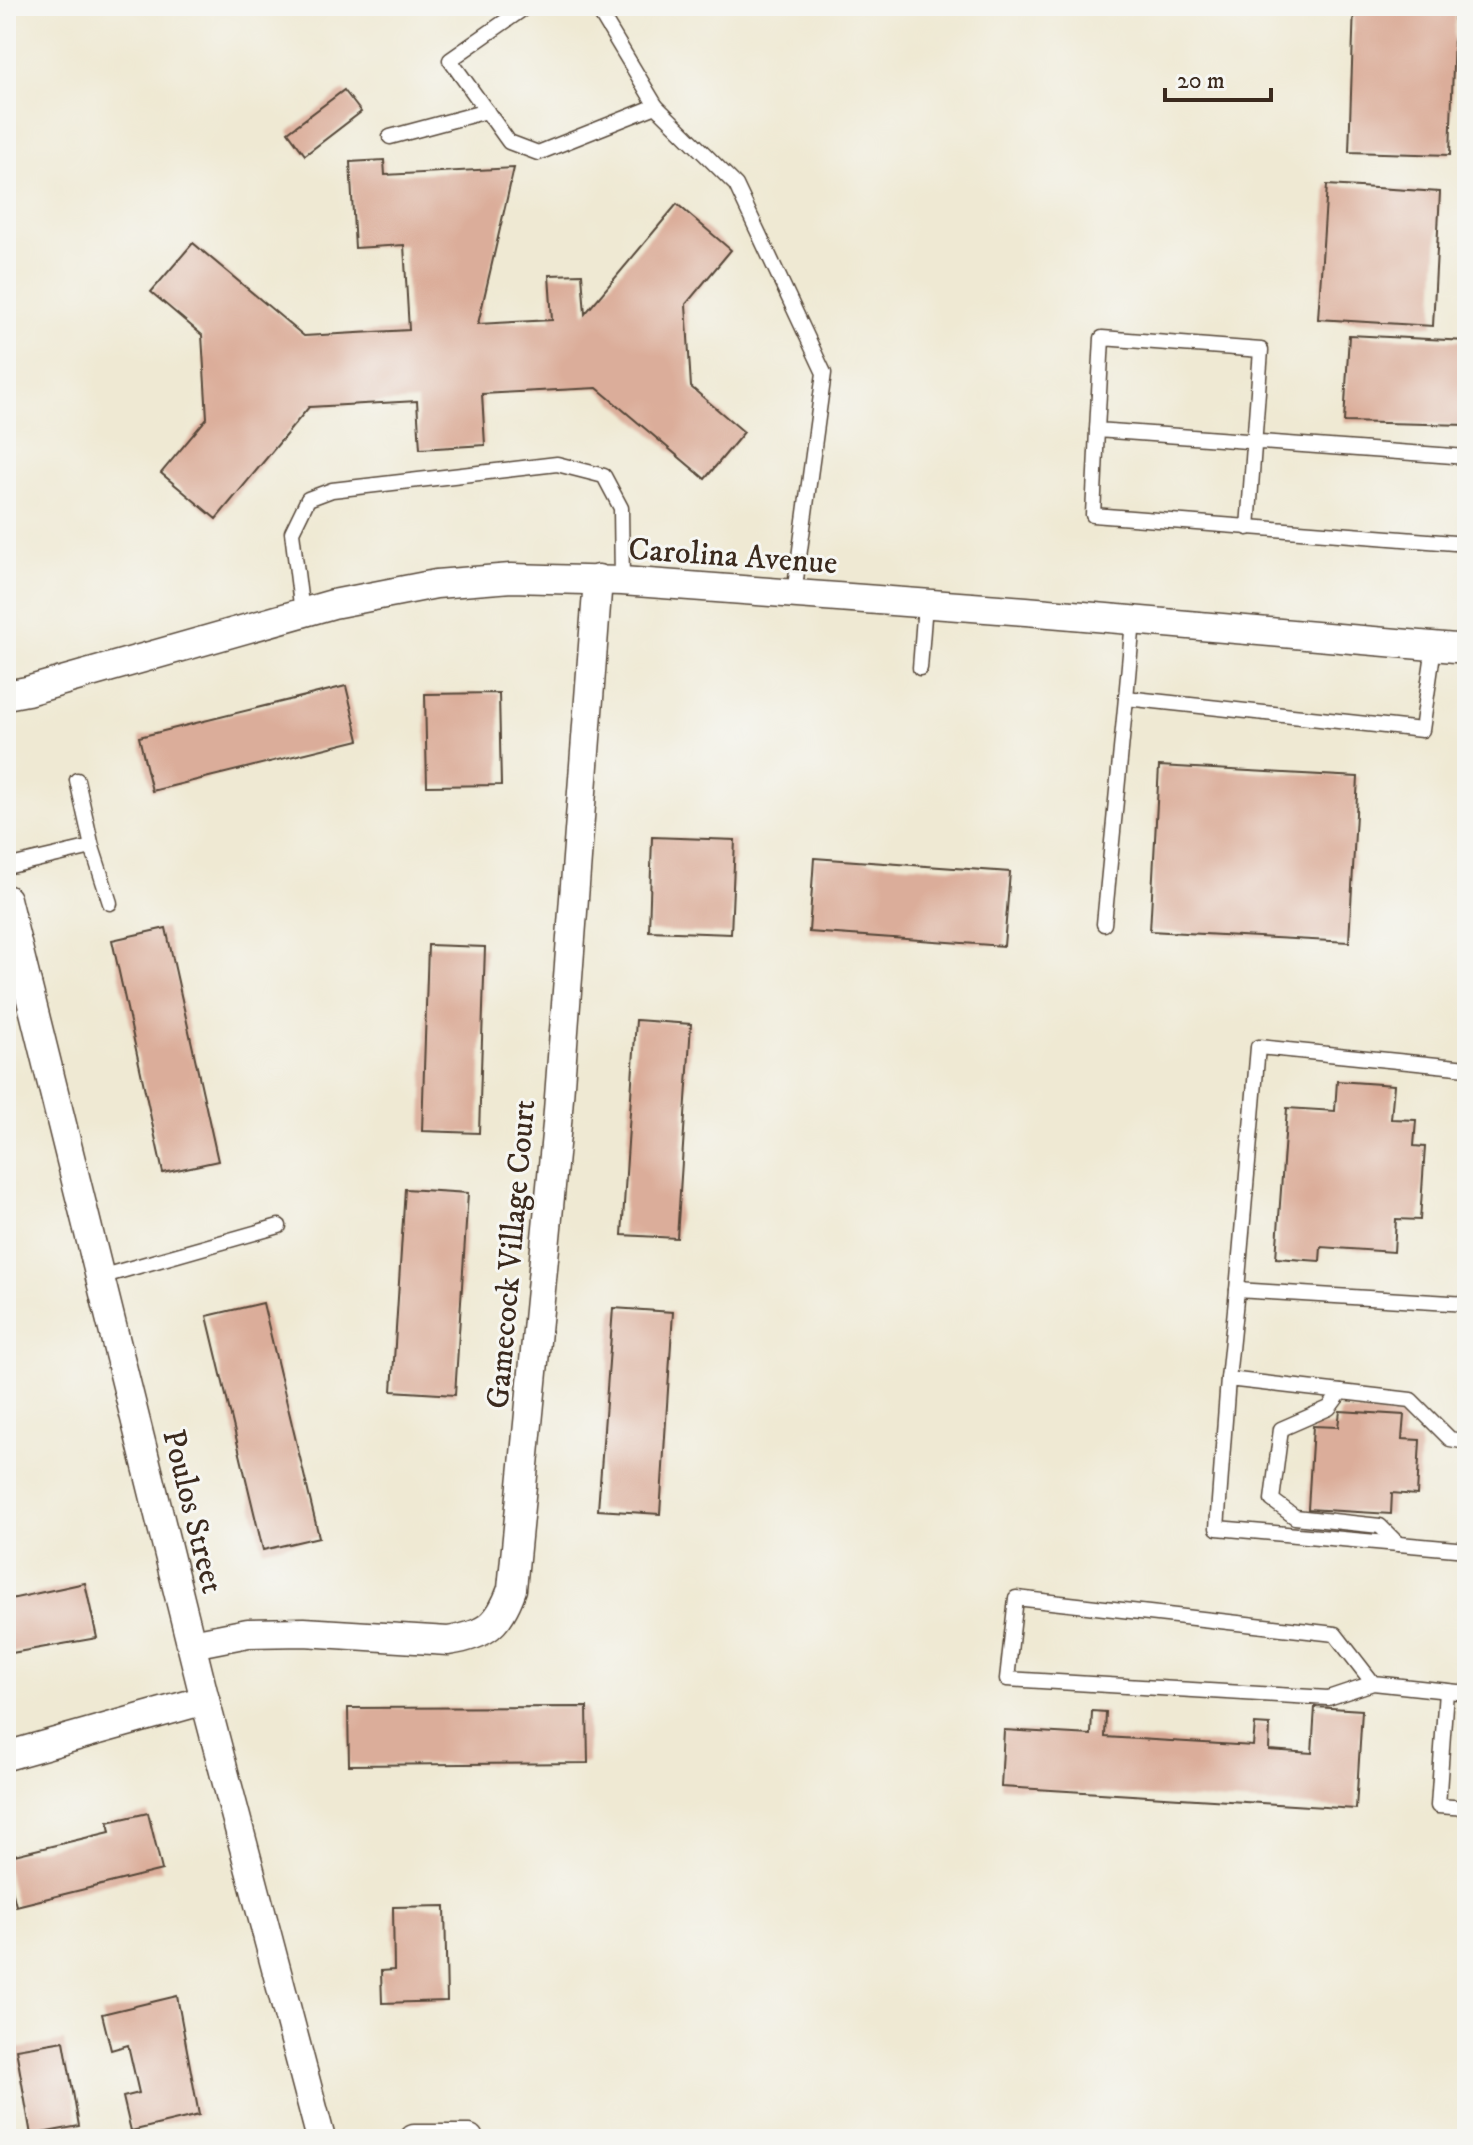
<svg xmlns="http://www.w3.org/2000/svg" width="1473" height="2145" font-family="'IM FELL DW Pica',serif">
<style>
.building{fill:#dbad9a}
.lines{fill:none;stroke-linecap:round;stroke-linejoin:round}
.service-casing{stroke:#564739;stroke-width:17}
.minor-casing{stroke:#564739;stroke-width:31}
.service{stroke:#fff;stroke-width:14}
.minor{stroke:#fff;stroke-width:28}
.labels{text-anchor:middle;stroke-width:6;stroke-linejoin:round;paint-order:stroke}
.street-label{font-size:32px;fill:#3b2a1e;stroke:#f6f6f2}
</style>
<rect width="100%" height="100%" fill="#f6f6f2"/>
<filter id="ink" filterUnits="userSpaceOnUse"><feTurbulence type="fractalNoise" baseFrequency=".0125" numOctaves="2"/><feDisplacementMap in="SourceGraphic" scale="16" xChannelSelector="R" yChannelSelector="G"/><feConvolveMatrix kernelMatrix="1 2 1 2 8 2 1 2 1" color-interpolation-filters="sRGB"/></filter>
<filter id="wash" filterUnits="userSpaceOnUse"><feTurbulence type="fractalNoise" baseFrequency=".006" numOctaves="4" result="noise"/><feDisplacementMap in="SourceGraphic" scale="32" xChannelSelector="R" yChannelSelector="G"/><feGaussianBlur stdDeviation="1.8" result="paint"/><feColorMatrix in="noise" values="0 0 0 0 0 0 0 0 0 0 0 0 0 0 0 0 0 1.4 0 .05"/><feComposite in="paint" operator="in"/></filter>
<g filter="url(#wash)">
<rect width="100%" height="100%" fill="#efe9d3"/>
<g id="blocks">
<g class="building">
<path d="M1354 6H1455L1450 155 1349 152Z"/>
<path d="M344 90 361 112 305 155 288 132Z"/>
<path d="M384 160 385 175 514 168 478 324 552 320 549 275 582 274 585 314 677 204 731 250 686 304 691 387 744 432 705 479 597 388 482 394 485 445 420 449 417 401 309 407 216 519 161 473 207 418 202 335 151 292 193 243 304 336 409 330 404 245 355 248 350 162Z"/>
<path d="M1327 185 1440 192 1433 326 1318 319Z"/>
<path d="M1349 335 1467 341V425L1344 422Z"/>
<path d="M346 686 359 740 152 791 139 737Z"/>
<path d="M499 693 501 785 427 786 425 694Z"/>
<path d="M1159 766 1358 777 1349 942 1150 931Z"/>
<path d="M652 837 735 840 731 934 649 931Z"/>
<path d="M814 858 1010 872 1004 946 809 932Z"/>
<path d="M166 928 218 1161 163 1173 112 940Z"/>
<path d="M428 945 485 947 479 1133 422 1131Z"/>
<path d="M636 1020 691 1024 677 1238 622 1235Z"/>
<path d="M1337 1081 1394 1085 1391 1119 1416 1120 1414 1146 1425 1147 1420 1220 1396 1219 1394 1252 1321 1247 1320 1261 1276 1258 1287 1108 1335 1111Z"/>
<path d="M405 1189 468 1193 455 1395 392 1391Z"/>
<path d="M263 1303 319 1537 263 1550 207 1316Z"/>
<path d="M613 1308 673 1312 660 1514 598 1510Z"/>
<path d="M1340 1411 1404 1415 1402 1439 1420 1440 1417 1495 1392 1493 1391 1514 1308 1509 1313 1426 1338 1427Z"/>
<path d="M85 1583 97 1638 6 1654V1600Z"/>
<path d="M587 1707 588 1763 349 1765 348 1708Z"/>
<path d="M1315 1707 1362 1710 1356 1809 1001 1787 1004 1730 1091 1735 1092 1711 1106 1712 1105 1737 1253 1746 1255 1724 1270 1725 1269 1750 1312 1753Z"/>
<path d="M148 1813 162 1870 16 1906 6 1865V1857L110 1832 108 1822Z"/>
<path d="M445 1906 447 2001 382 2003 381 1971 394 1970 393 1907Z"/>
<path d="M177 1996 199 2115 131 2131 123 2097 139 2093 128 2045 111 2050 102 2014Z"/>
<path d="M64 2041 79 2126 31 2135 16 2049Z"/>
</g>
</g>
</g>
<g filter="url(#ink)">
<use href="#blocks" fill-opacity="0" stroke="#564739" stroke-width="2"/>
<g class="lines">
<defs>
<g id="service">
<path d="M527 6 450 60 509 142 538 153 656 106"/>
<path d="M596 6 656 106 736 185 824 373 794 594"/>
<path d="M390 137 487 111"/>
<path d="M1097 430 1093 515 1467 544"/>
<path d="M1248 528 1261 350 1102 338 1097 430 1467 457"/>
<path d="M302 613 292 532 308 499 332 490 557 464 604 476 621 508 622 581"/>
<path d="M1133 621 1126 698 1422 730 1434 646"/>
<path d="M920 668 925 604"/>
<path d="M77 780 92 847 110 903"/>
<path d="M6 867 92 847"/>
<path d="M1104 924 1126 698"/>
<path d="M1467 1068 1258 1047 1237 1290 1467 1304"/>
<path d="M100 1277 279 1226"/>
<path d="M1228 1379 1237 1290"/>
<path d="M1341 1392 1329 1408 1281 1429 1272 1500 1295 1517 1380 1526 1398 1544"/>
<path d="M1467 1442 1450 1439 1411 1400 1228 1379 1217 1528 1467 1550"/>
<path d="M1373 1683 1335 1634 1016 1598 1007 1679 1328 1698 1373 1683 1467 1693"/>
<path d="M1446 1691 1438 1806 1467 1808"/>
</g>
<g id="minor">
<path d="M6 695 27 691 333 604 436 584 511 578 622 581 1026 611 1467 649"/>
<path d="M6 899 205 1700 321 2139"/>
<path d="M192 1644 248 1633 304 1632 448 1641C486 1635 499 1625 512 1589L557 1124 598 579"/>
<path d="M6 1756 205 1700"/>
<path d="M414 2139H469"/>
</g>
</defs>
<use href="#service" class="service-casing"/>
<use href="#minor" class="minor-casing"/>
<use href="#service" class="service"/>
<use href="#minor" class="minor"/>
</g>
</g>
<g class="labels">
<g class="street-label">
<text transform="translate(733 555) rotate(4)" y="11">Carolina Avenue</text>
<text transform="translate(510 1254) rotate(-85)" y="11">Gamecock Village Court</text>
<text transform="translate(194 1511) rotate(76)" y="11">Poulos Street</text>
</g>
</g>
<rect width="1473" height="2145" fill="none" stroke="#f6f6f2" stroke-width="32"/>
<path d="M1165 88v12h106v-12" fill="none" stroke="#3b2a1e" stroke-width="4"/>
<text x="1177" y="88" font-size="24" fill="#3b2a1e" stroke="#f6f6f2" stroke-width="6" paint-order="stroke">20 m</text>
</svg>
